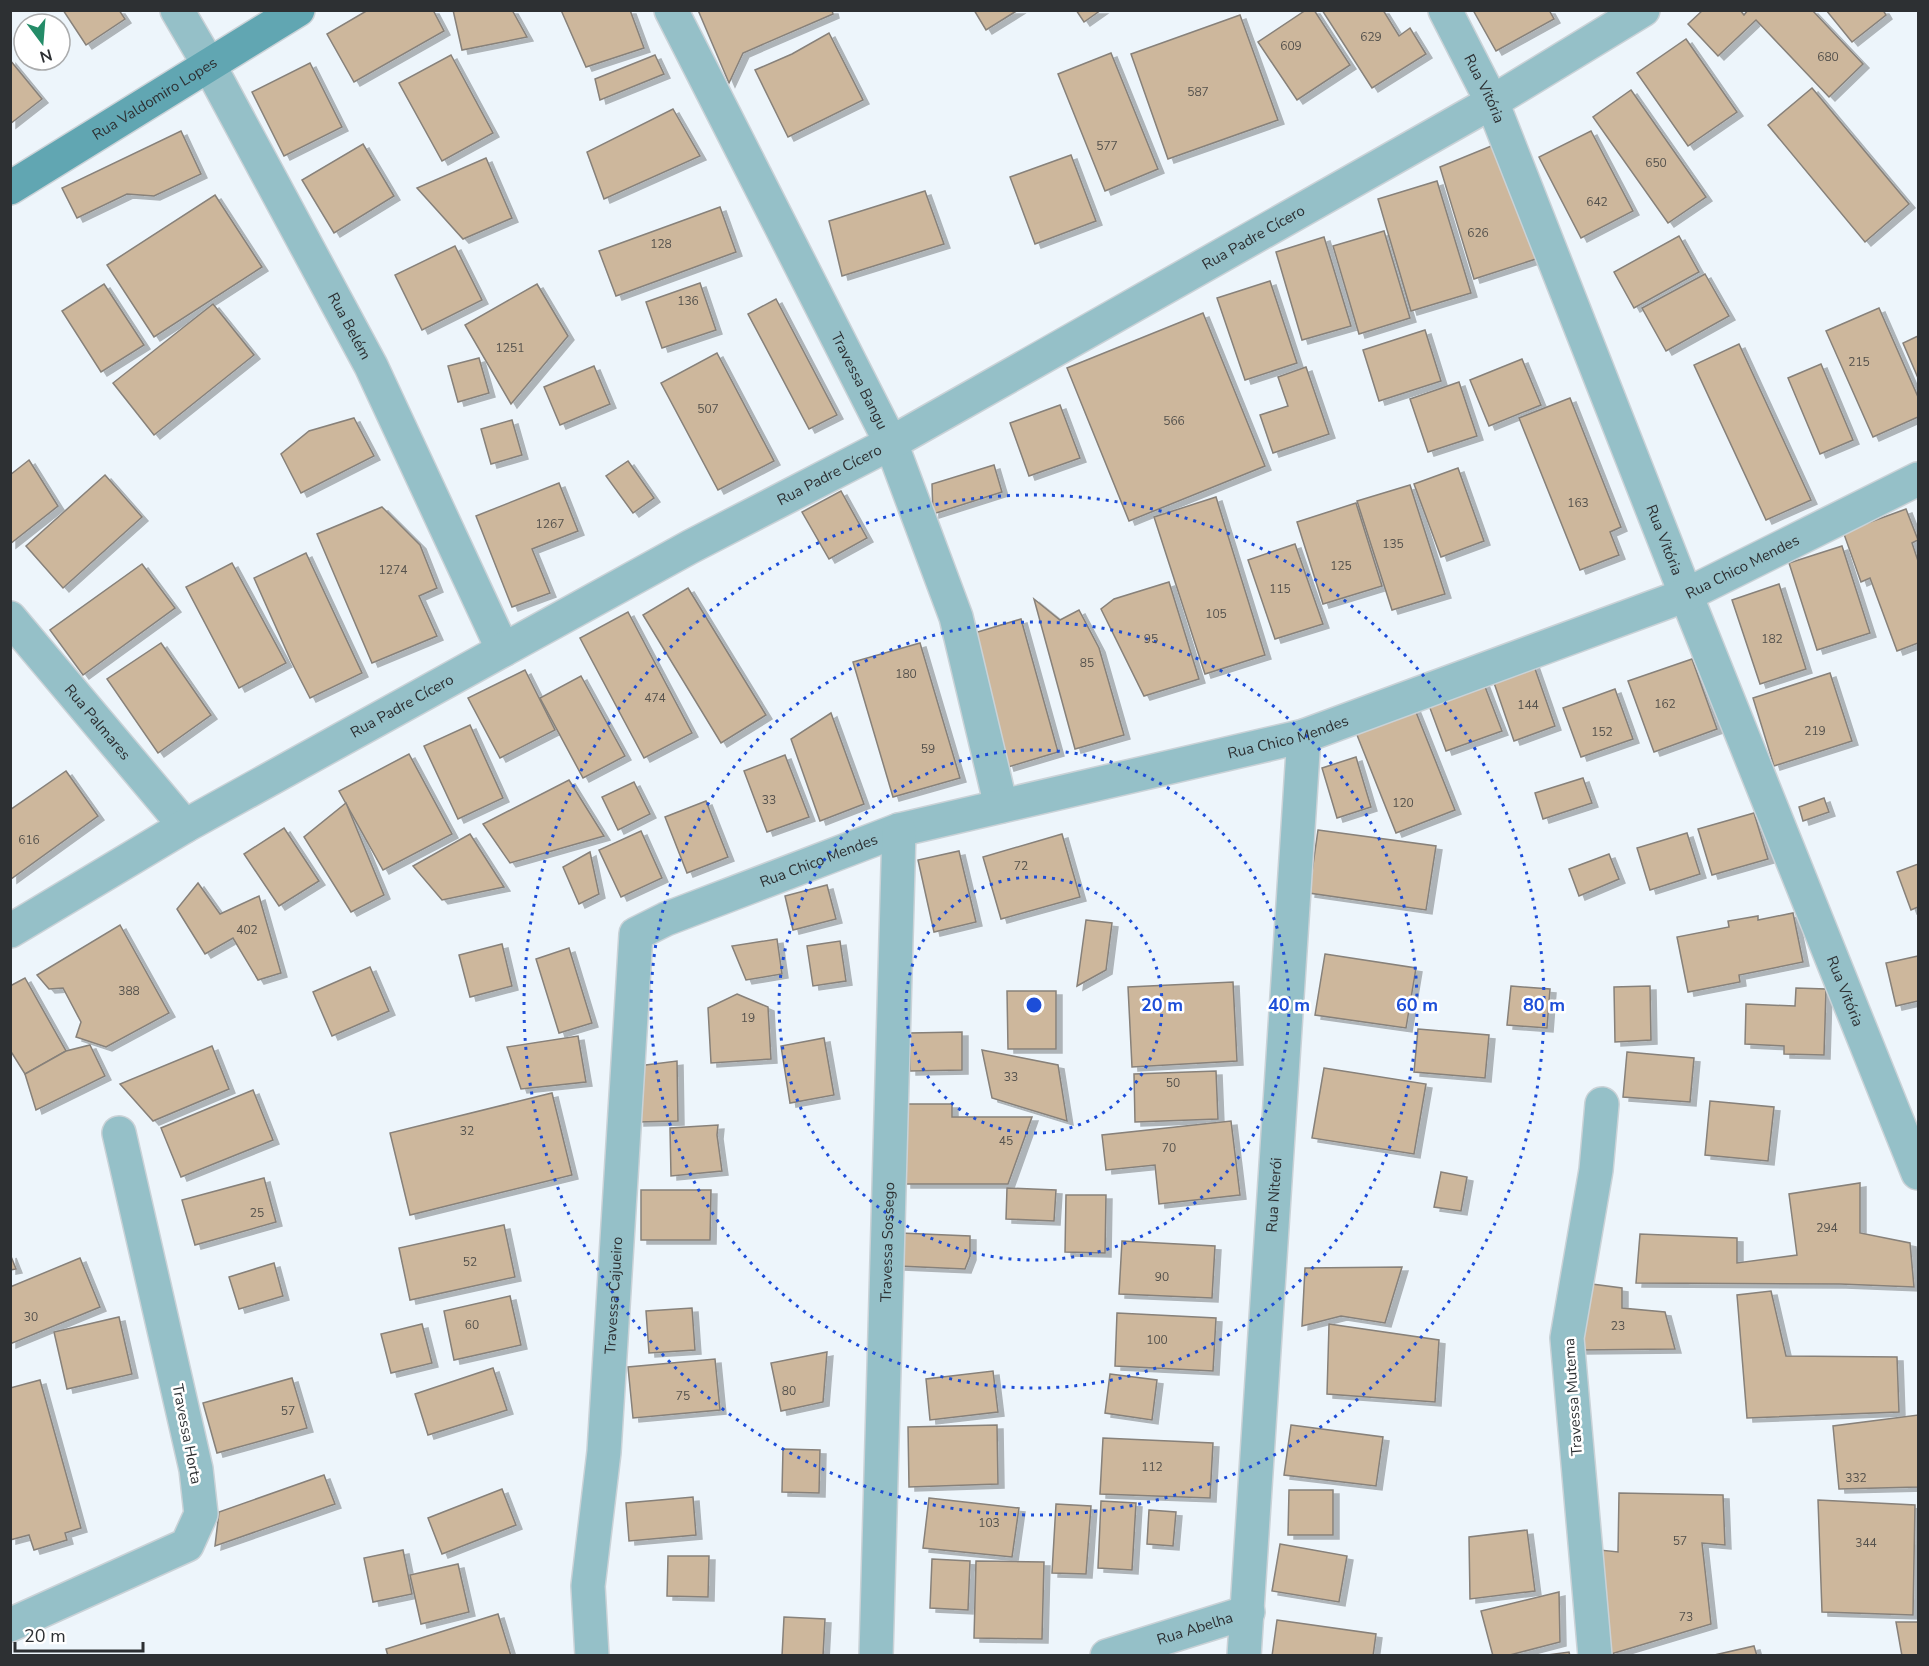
<svg xmlns="http://www.w3.org/2000/svg" width="1929" height="1666" font-family="'Nunito Sans',sans-serif">
<style>
.building{fill:#cdb79c;stroke:#87817a;stroke-width:1.5;filter:url(#shadow)}
.lines{fill:none;stroke-linecap:round;stroke-linejoin:round}
.street-casing{stroke:#cad2d7;stroke-width:36}
.secondary-casing{stroke:#cad2d7;stroke-width:36}
.street{stroke:#95c0c8;stroke-width:33}
.secondary{stroke:#61a6b2;stroke-width:33}
.ring{fill:none;stroke:#1d4ed8;stroke-width:3;stroke-dasharray:3 6}
.labels{text-anchor:middle;stroke-width:5;stroke-linejoin:round;paint-order:stroke}
.number-label{font-size:12px;fill:#55524d}
.street-label{font-size:15px;fill:#2d3033;stroke:#fff}
.centre{fill:#1d4ed8;stroke:#fff;stroke-width:3}
.ring-label{font-size:18px;text-anchor:middle;font-weight:bold;fill:#1d4ed8;stroke:#fff;stroke-width:5;stroke-linejoin:round;paint-order:stroke}
</style>
<defs>
<filter id="shadow"><feDropShadow dx="6" dy="4" stdDeviation="0" flood-color="#0004"/></filter>
</defs>
<rect width="100%" height="100%" fill="#edf5fb"/>
<g class="building">
<path d="M63 10H119L125 19 86 45Z"/>
<path d="M368 10H433L444 31 354 82 327 34Z"/>
<path d="M453 10H512L527 37 462 50Z"/>
<path d="M561 10H630L644 48 586 67Z"/>
<path d="M698 10H832L833 14 743 53 729 83Z"/>
<path d="M974 10H1018L986 30Z"/>
<path d="M1076 10H1101L1084 22Z"/>
<path d="M1306 10H1314L1350 65 1297 100 1258 42Z"/>
<path d="M1322 10H1383L1399 36 1410 28 1426 54 1372 88Z"/>
<path d="M1473 10H1549L1554 19 1496 51Z"/>
<path d="M1703 10H1740L1744 15 1748 10H1812L1863 64 1829 97 1756 20 1718 56 1688 24Z"/>
<path d="M1826 10H1883L1886 15 1852 42Z"/>
<path d="M1240 15 1278 120 1168 159 1131 54Z"/>
<path d="M829 33 863 100 788 137 755 70 792 54Z"/>
<path d="M1686 39 1737 112 1688 146 1637 73Z"/>
<path d="M1111 53 1158 169 1105 191 1058 74Z"/>
<path d="M451 55 493 133 442 161 399 83Z"/>
<path d="M655 55 664 74 600 100 595 79Z"/>
<path d="M10 60 42 99 10 124Z"/>
<path d="M310 63 342 127 284 156 252 92Z"/>
<path d="M1812 88 1909 204 1865 242 1768 125Z"/>
<path d="M1631 90 1706 197 1668 223 1593 117Z"/>
<path d="M673 109 700 156 604 199 587 152Z"/>
<path d="M181 131 201 174 154 196 127 194 77 218 62 188Z"/>
<path d="M1591 131 1633 211 1581 238 1539 157Z"/>
<path d="M1501 142 1542 257 1474 279 1440 167Z"/>
<path d="M363 144 394 196 334 233 302 180Z"/>
<path d="M1071 155 1096 221 1035 244 1010 177Z"/>
<path d="M486 158 512 218 463 239 417 188Z"/>
<path d="M1437 181 1471 293 1411 311 1378 199Z"/>
<path d="M925 191 944 244 842 276 829 221Z"/>
<path d="M215 195 262 267 154 337 107 265Z"/>
<path d="M720 207 736 252 616 296 599 251Z"/>
<path d="M1384 231 1410 318 1359 334 1333 246Z"/>
<path d="M1679 236 1699 272 1634 308 1614 272Z"/>
<path d="M1324 237 1351 326 1302 340 1276 252Z"/>
<path d="M455 246 482 300 422 330 395 275Z"/>
<path d="M1705 274 1729 316 1666 351 1642 308Z"/>
<path d="M1270 281 1297 363 1245 380 1217 298Z"/>
<path d="M700 283 716 330 662 348 646 302Z"/>
<path d="M104 284 144 345 101 372 62 311Z"/>
<path d="M537 284 568 336 511 404 465 325Z"/>
<path d="M776 299 837 415 809 429 748 314Z"/>
<path d="M213 304 254 355 154 435 113 383Z"/>
<path d="M1879 308 1918 397V417L1873 437 1826 331Z"/>
<path d="M1203 313 1265 466 1129 521 1067 368Z"/>
<path d="M1425 330 1441 381 1379 401 1363 350Z"/>
<path d="M1918 336V378L1903 343Z"/>
<path d="M1739 344 1811 500 1766 520 1694 365Z"/>
<path d="M717 353 774 461 718 490 661 383Z"/>
<path d="M479 358 489 393 458 402 448 366Z"/>
<path d="M1522 359 1541 405 1489 426 1470 380Z"/>
<path d="M1821 364 1853 440 1820 454 1788 378Z"/>
<path d="M594 366 610 404 560 425 544 387Z"/>
<path d="M1306 367 1329 434 1273 453 1260 415 1288 406 1278 377Z"/>
<path d="M1459 382 1477 436 1428 452 1410 399Z"/>
<path d="M1570 398 1621 527 1610 532 1619 555 1580 570 1519 418Z"/>
<path d="M1060 405 1080 458 1029 476 1010 423Z"/>
<path d="M354 418 374 456 301 493 281 454 309 431Z"/>
<path d="M512 420 522 455 491 464 481 429Z"/>
<path d="M29 460 58 506 10 544V475Z"/>
<path d="M628 461 654 498 633 513 606 476Z"/>
<path d="M994 465 1002 492 933 514 932 484Z"/>
<path d="M1458 468 1484 541 1441 557 1414 484Z"/>
<path d="M105 475 142 517 63 588 26 546Z"/>
<path d="M559 483 578 531 532 549 550 593 512 607 476 516Z"/>
<path d="M1410 485 1445 594 1392 610 1357 501Z"/>
<path d="M841 491 867 538 829 559 802 512Z"/>
<path d="M1216 497 1265 655 1205 674 1154 517Z"/>
<path d="M1356 503 1382 586 1323 604 1297 522Z"/>
<path d="M382 507 420 545 437 588 419 596 437 636 372 663 317 534Z"/>
<path d="M1906 509 1918 540 1912 543 1918 561V643L1897 651 1870 578 1861 582 1839 520 1865 524Z"/>
<path d="M1295 544 1323 624 1275 639 1248 560Z"/>
<path d="M1842 546 1870 633 1817 650 1789 563Z"/>
<path d="M306 553 362 673 310 698 291 661 254 578Z"/>
<path d="M232 563 286 663 239 688 186 587Z"/>
<path d="M142 564 175 608 83 675 50 630Z"/>
<path d="M1169 582 1199 679 1144 696 1101 609 1114 599Z"/>
<path d="M1779 584 1806 669 1760 684 1732 600Z"/>
<path d="M688 588 766 715 721 743 643 615Z"/>
<path d="M1034 599 1060 620 1079 610 1099 648 1124 735 1075 749Z"/>
<path d="M628 612 692 733 644 758 580 638Z"/>
<path d="M1021 619 1058 752 1008 767 971 634Z"/>
<path d="M161 643 211 715 158 753 107 679Z"/>
<path d="M920 643 960 778 893 797 853 662Z"/>
<path d="M1692 659 1717 729 1654 752 1628 681Z"/>
<path d="M1533 663 1555 726 1514 741 1492 677Z"/>
<path d="M525 670 555 730 500 758 468 698Z"/>
<path d="M1479 671 1502 731 1446 751 1424 692Z"/>
<path d="M1830 673 1852 741 1774 766 1753 698Z"/>
<path d="M581 676 625 756 583 778 540 698Z"/>
<path d="M1615 689 1633 739 1581 757 1563 708Z"/>
<path d="M1414 707 1455 810 1396 833 1355 730Z"/>
<path d="M831 713 864 804 820 821 791 739Z"/>
<path d="M470 725 503 798 458 819 424 746Z"/>
<path d="M409 754 452 834 383 870 339 791Z"/>
<path d="M785 755 809 817 767 832 744 771Z"/>
<path d="M1356 757 1371 807 1337 818 1322 768Z"/>
<path d="M66 771 98 816 11 879 10 810Z"/>
<path d="M1583 778 1592 803 1543 819 1535 793Z"/>
<path d="M569 780 604 836 510 863 483 824Z"/>
<path d="M634 782 650 814 618 830 602 797Z"/>
<path d="M1824 798 1829 812 1803 821 1799 807Z"/>
<path d="M706 801 728 857 687 873 665 817Z"/>
<path d="M346 803 384 895 351 912 304 837Z"/>
<path d="M1754 813 1768 859 1712 875 1698 829Z"/>
<path d="M284 828 319 881 279 906 244 854Z"/>
<path d="M1318 830 1436 846 1426 910 1309 893Z"/>
<path d="M641 831 662 878 621 897 599 850Z"/>
<path d="M1687 833 1700 874 1650 890 1637 848Z"/>
<path d="M470 834 504 887 442 900 413 866Z"/>
<path d="M1062 834 1080 897 1001 919 983 857Z"/>
<path d="M959 851 976 922 934 932 918 860Z"/>
<path d="M590 852 599 894 579 904 563 867Z"/>
<path d="M1609 854 1619 879 1579 896 1569 869Z"/>
<path d="M1918 864V907L1911 910 1897 872Z"/>
<path d="M198 883 220 914 259 896 281 973 258 980 233 938 205 954 177 909Z"/>
<path d="M827 885 836 919 793 930 785 896Z"/>
<path d="M1793 913 1803 962 1739 975 1740 982 1688 992 1677 937 1729 927 1728 921 1758 916V920Z"/>
<path d="M1086 920 1112 923 1106 970 1077 986Z"/>
<path d="M120 925 169 1013 106 1047 76 1037 81 1022 63 988 49 989 37 975Z"/>
<path d="M777 939 782 974 746 980 732 946Z"/>
<path d="M840 941 846 981 813 986 807 946Z"/>
<path d="M502 944 512 986 470 997 459 955Z"/>
<path d="M569 948 592 1023 559 1033 536 959Z"/>
<path d="M1325 954 1416 968 1406 1028 1315 1015Z"/>
<path d="M1918 956V1001L1896 1006 1886 963Z"/>
<path d="M370 967 389 1011 332 1036 313 992Z"/>
<path d="M25 978 66 1051 25 1074 10 1050V986Z"/>
<path d="M1233 982 1237 1061 1132 1067 1128 987Z"/>
<path d="M1511 986 1550 989 1547 1028 1507 1025Z"/>
<path d="M1650 986 1651 1040 1615 1042 1614 987Z"/>
<path d="M1796 988 1826 989 1824 1055 1784 1054V1046L1745 1044 1746 1004 1795 1006Z"/>
<path d="M1007 991H1056V1049H1008Z"/>
<path d="M737 994 768 1007 771 1059 711 1063 708 1008Z"/>
<path d="M1418 1029 1489 1035 1485 1078 1414 1072Z"/>
<path d="M962 1032V1070L910 1071V1033Z"/>
<path d="M578 1036 586 1082 521 1089 507 1047Z"/>
<path d="M824 1038 834 1095 790 1103 781 1046Z"/>
<path d="M90 1045 105 1076 36 1110 25 1074 66 1051Z"/>
<path d="M212 1046 229 1089 153 1121 120 1084Z"/>
<path d="M982 1050 1058 1065 1067 1121 992 1098Z"/>
<path d="M1627 1052 1694 1058 1690 1102 1623 1097Z"/>
<path d="M677 1061 678 1121 638 1122V1066Z"/>
<path d="M1324 1068 1426 1084 1414 1154 1312 1138Z"/>
<path d="M1216 1071 1218 1119 1135 1122 1134 1074Z"/>
<path d="M253 1090 273 1140 181 1177 161 1128Z"/>
<path d="M552 1093 572 1175 410 1215 390 1133Z"/>
<path d="M1710 1101 1774 1107 1768 1161 1705 1155Z"/>
<path d="M905 1104H952V1117H1032L1008 1184H905Z"/>
<path d="M1231 1121 1240 1195 1159 1204 1155 1165 1106 1170 1102 1135Z"/>
<path d="M718 1125 717 1135 722 1171 671 1176 670 1128Z"/>
<path d="M1441 1172 1467 1177 1461 1211 1434 1207Z"/>
<path d="M264 1178 276 1222 195 1245 182 1200Z"/>
<path d="M1860 1183V1233L1910 1243 1914 1287 1840 1284 1636 1283 1640 1234 1737 1238V1263L1797 1255 1789 1194Z"/>
<path d="M1007 1188 1056 1190 1054 1221 1006 1219Z"/>
<path d="M641 1190H711L710 1240H641Z"/>
<path d="M1066 1195H1106L1105 1253 1065 1252Z"/>
<path d="M504 1225 515 1277 410 1300 399 1248Z"/>
<path d="M900 1233 970 1236V1256L965 1269 898 1266Z"/>
<path d="M1122 1241 1215 1246 1212 1298 1119 1294Z"/>
<path d="M10 1254 16 1269 10 1270Z"/>
<path d="M80 1258 100 1307 10 1344V1287Z"/>
<path d="M274 1263 283 1296 239 1309 229 1277Z"/>
<path d="M1402 1267 1385 1323 1341 1316 1302 1326 1305 1268Z"/>
<path d="M1584 1283 1622 1288V1308L1665 1312 1675 1349 1578 1350Z"/>
<path d="M1771 1291 1786 1356 1897 1357 1899 1412 1747 1418 1737 1295Z"/>
<path d="M510 1296 521 1345 454 1360 444 1311Z"/>
<path d="M692 1308 695 1350 649 1353 646 1311Z"/>
<path d="M1117 1313 1216 1318 1213 1371 1115 1366Z"/>
<path d="M119 1317 132 1374 67 1389 54 1332Z"/>
<path d="M422 1324 432 1363 391 1373 381 1334Z"/>
<path d="M1329 1324 1439 1340 1435 1402 1327 1394Z"/>
<path d="M827 1352 823 1402 781 1411 771 1363Z"/>
<path d="M715 1359 720 1410 633 1418 628 1367Z"/>
<path d="M493 1368 507 1410 428 1435 415 1394Z"/>
<path d="M993 1371 998 1412 930 1420 926 1379Z"/>
<path d="M1110 1374 1157 1380 1152 1420 1105 1413Z"/>
<path d="M292 1378 307 1428 217 1453 203 1403Z"/>
<path d="M40 1380 81 1528 65 1533 67 1540 34 1550 29 1535 10 1540V1388Z"/>
<path d="M1918 1415V1487L1839 1489 1833 1426Z"/>
<path d="M997 1425 998 1484 909 1487 908 1427Z"/>
<path d="M1291 1425 1383 1437 1376 1486 1284 1475Z"/>
<path d="M1103 1438 1213 1443 1210 1498 1100 1494Z"/>
<path d="M783 1449 820 1450 819 1493 782 1492Z"/>
<path d="M324 1475 335 1504 215 1546 219 1512Z"/>
<path d="M502 1489 516 1525 442 1554 428 1518Z"/>
<path d="M1289 1490H1333V1535H1288Z"/>
<path d="M1619 1493 1723 1495 1725 1545 1702 1543 1711 1624 1611 1654 1600 1550 1618 1552Z"/>
<path d="M693 1497 696 1535 629 1541 626 1503Z"/>
<path d="M929 1498 1019 1508 1012 1557 923 1548Z"/>
<path d="M1818 1500 1915 1505 1913 1615 1822 1612Z"/>
<path d="M1101 1501 1136 1503 1132 1570 1098 1568Z"/>
<path d="M1056 1504 1091 1506 1086 1574 1052 1573Z"/>
<path d="M1149 1510 1176 1512 1173 1546 1147 1544Z"/>
<path d="M1527 1530 1535 1591 1470 1599 1469 1537Z"/>
<path d="M1280 1544 1347 1556 1339 1602 1272 1591Z"/>
<path d="M403 1550 412 1594 373 1602 364 1558Z"/>
<path d="M668 1556H709L708 1597 667 1596Z"/>
<path d="M932 1559 970 1561 968 1610 930 1608Z"/>
<path d="M976 1561 1044 1562 1042 1639 974 1638Z"/>
<path d="M458 1564 469 1612 421 1624 410 1575Z"/>
<path d="M1559 1592 1560 1642 1506 1656H1493L1481 1611Z"/>
<path d="M498 1614 511 1656H388L386 1649Z"/>
<path d="M784 1617 825 1619 823 1656H782Z"/>
<path d="M1277 1620 1376 1634 1373 1656H1272Z"/>
<path d="M1896 1622H1918V1656H1902Z"/>
<path d="M1754 1646 1757 1656H1710Z"/>
<path d="M1569 1652 1570 1656H1540Z"/>
</g>
<g class="lines">
<defs>
<g id="street">
<path id="s1" d="M177 10 209 65 371 366 503 650"/>
<path id="s2" d="M671 10 891 443 956 617 1001 806"/>
<path id="s3" d="M1445 10 1492 102 1686 595 1918 1173"/>
<path id="s4" d="M10 618 185 826"/>
<path id="s5" d="M10 931 185 826 503 650 690 547 891 443 1492 102 1643 10"/>
<path d="M10 1625 187 1545 201 1514 196 1469 119 1133"/>
<path id="s6" d="M592 1656 588 1586 604 1452 636 934 666 919 899 830 1304 736 1686 595 1918 479"/>
<path id="s7" d="M876 1656 899 830"/>
<path id="s8" d="M1107 1656 1248 1612"/>
<path id="s9" d="M1244 1656 1304 736"/>
<path d="M1595 1656 1567 1338 1596 1170 1602 1104"/>
</g>
<g id="secondary">
<path id="s10" d="M10 188 298 10"/>
</g>
</defs>
<use href="#street" class="street-casing"/>
<use href="#secondary" class="secondary-casing"/>
<use href="#street" class="street"/>
<use href="#secondary" class="secondary"/>
</g>
<g class="ring">
<circle cx="1034" cy="1005" r="128"/>
<circle cx="1034" cy="1005" r="255"/>
<circle cx="1034" cy="1005" r="383"/>
<circle cx="1034" cy="1005" r="510"/>
</g>
<g class="labels">
<g class="number-label">
<text x="1371" y="41">629</text>
<text x="1291" y="50">609</text>
<text x="1828" y="61">680</text>
<text x="1198" y="96">587</text>
<text x="1107" y="150">577</text>
<text x="1656" y="167">650</text>
<text x="1597" y="206">642</text>
<text x="1478" y="237">626</text>
<text x="661" y="248">128</text>
<text x="688" y="305">136</text>
<text x="510" y="352">1251</text>
<text x="1859" y="366">215</text>
<text x="708" y="413">507</text>
<text x="1174" y="425">566</text>
<text x="1578" y="507">163</text>
<text x="550" y="528">1267</text>
<text x="1393" y="548">135</text>
<text x="1341" y="570">125</text>
<text x="393" y="574">1274</text>
<text x="1280" y="593">115</text>
<text x="1216" y="618">105</text>
<text x="1151" y="643">95</text>
<text x="1772" y="643">182</text>
<text x="1087" y="667">85</text>
<text x="906" y="678">180</text>
<text x="655" y="702">474</text>
<text x="1665" y="708">162</text>
<text x="1528" y="709">144</text>
<text x="1815" y="735">219</text>
<text x="1602" y="736">152</text>
<text x="928" y="753">59</text>
<text x="769" y="804">33</text>
<text x="1403" y="807">120</text>
<text x="29" y="844">616</text>
<text x="1021" y="870">72</text>
<text x="247" y="934">402</text>
<text x="129" y="995">388</text>
<text x="748" y="1022">19</text>
<text x="1011" y="1081">33</text>
<text x="1173" y="1087">50</text>
<text x="467" y="1135">32</text>
<text x="1006" y="1145">45</text>
<text x="1169" y="1152">70</text>
<text x="257" y="1217">25</text>
<text x="1827" y="1232">294</text>
<text x="470" y="1266">52</text>
<text x="1162" y="1281">90</text>
<text x="31" y="1321">30</text>
<text x="472" y="1329">60</text>
<text x="1618" y="1330">23</text>
<text x="1157" y="1344">100</text>
<text x="789" y="1395">80</text>
<text x="683" y="1400">75</text>
<text x="288" y="1415">57</text>
<text x="1152" y="1471">112</text>
<text x="1856" y="1482">332</text>
<text x="989" y="1527">103</text>
<text x="1680" y="1545">57</text>
<text x="1866" y="1547">344</text>
<text x="1686" y="1621">73</text>
</g>
<g class="street-label">
<text dy="5" stroke="none"><textPath href="#s3" startOffset="88">Rua Vitória</textPath></text>
<text dy="5" stroke="none"><textPath href="#s10" startOffset="170">Rua Valdomiro Lopes</textPath></text>
<text dy="5" stroke="none"><textPath href="#s5" startOffset="1424">Rua Padre Cícero</textPath></text>
<text dy="5" stroke="none"><textPath href="#s1" startOffset="360">Rua Belém</textPath></text>
<text dy="5" stroke="none"><textPath href="#s2" startOffset="416">Travessa Bangu</textPath></text>
<text dy="5" stroke="none"><textPath href="#s5" startOffset="938">Rua Padre Cícero</textPath></text>
<text dy="5" stroke="none"><textPath href="#s3" startOffset="574">Rua Vitória</textPath></text>
<text dy="5" stroke="none"><textPath href="#s6" startOffset="1893">Rua Chico Mendes</textPath></text>
<text dy="5" stroke="none"><textPath href="#s5" startOffset="452">Rua Padre Cícero</textPath></text>
<text dy="5" stroke="none"><textPath href="#s4" startOffset="136">Rua Palmares</textPath></text>
<text dy="5" stroke="none"><textPath href="#s6" startOffset="1407">Rua Chico Mendes</textPath></text>
<text dy="5" stroke="none"><textPath href="#s6" startOffset="921">Rua Chico Mendes</textPath></text>
<text dy="5" stroke="none"><textPath href="#s3" startOffset="1060">Rua Vitória</textPath></text>
<text dy="5" stroke="none"><textPath href="#s9" startOffset="462">Rua Niterói</textPath></text>
<text dy="5" stroke="none"><textPath href="#s7" startOffset="414">Travessa Sossego</textPath></text>
<text dy="5" stroke="none"><textPath href="#s6" startOffset="362">Travessa Cajueiro</textPath></text>
<text transform="translate(1573 1397) rotate(-94)" y="5">Travessa Mutema</text>
<text transform="translate(187 1434) rotate(79)" y="5">Travessa Horta</text>
<text dy="5" stroke="none"><textPath href="#s8" startOffset="92">Rua Abelha</textPath></text>
</g>
</g>
<circle cx="1034" cy="1005" r="9" class="centre"/>
<g class="ring-label">
<text x="1162" y="1011">20 m</text>
<text x="1289" y="1011">40 m</text>
<text x="1417" y="1011">60 m</text>
<text x="1544" y="1011">80 m</text>
</g>
<rect width="1929" height="1666" fill="none" stroke="#2d3033" stroke-width="24"/>
<g transform="translate(42 42) rotate(164)"><circle r="28" fill="#ffffff" stroke="#abacad" stroke-width="1.5"/>
<path d="M0-4.5L10 22L0 15L-10 22Z" fill="#248c68"/>
<text y="-9" font-size="16" font-weight="bold" text-anchor="middle" fill="#2d3033">N</text>
</g>
<path d="M15 1642v9h128v-9" fill="none" stroke="#2d3033" stroke-width="3"/>
<text x="24" y="1642" font-size="18" fill="#2d3033" stroke="#ffffff" stroke-width="4.5" paint-order="stroke">20 m</text>
</svg>
